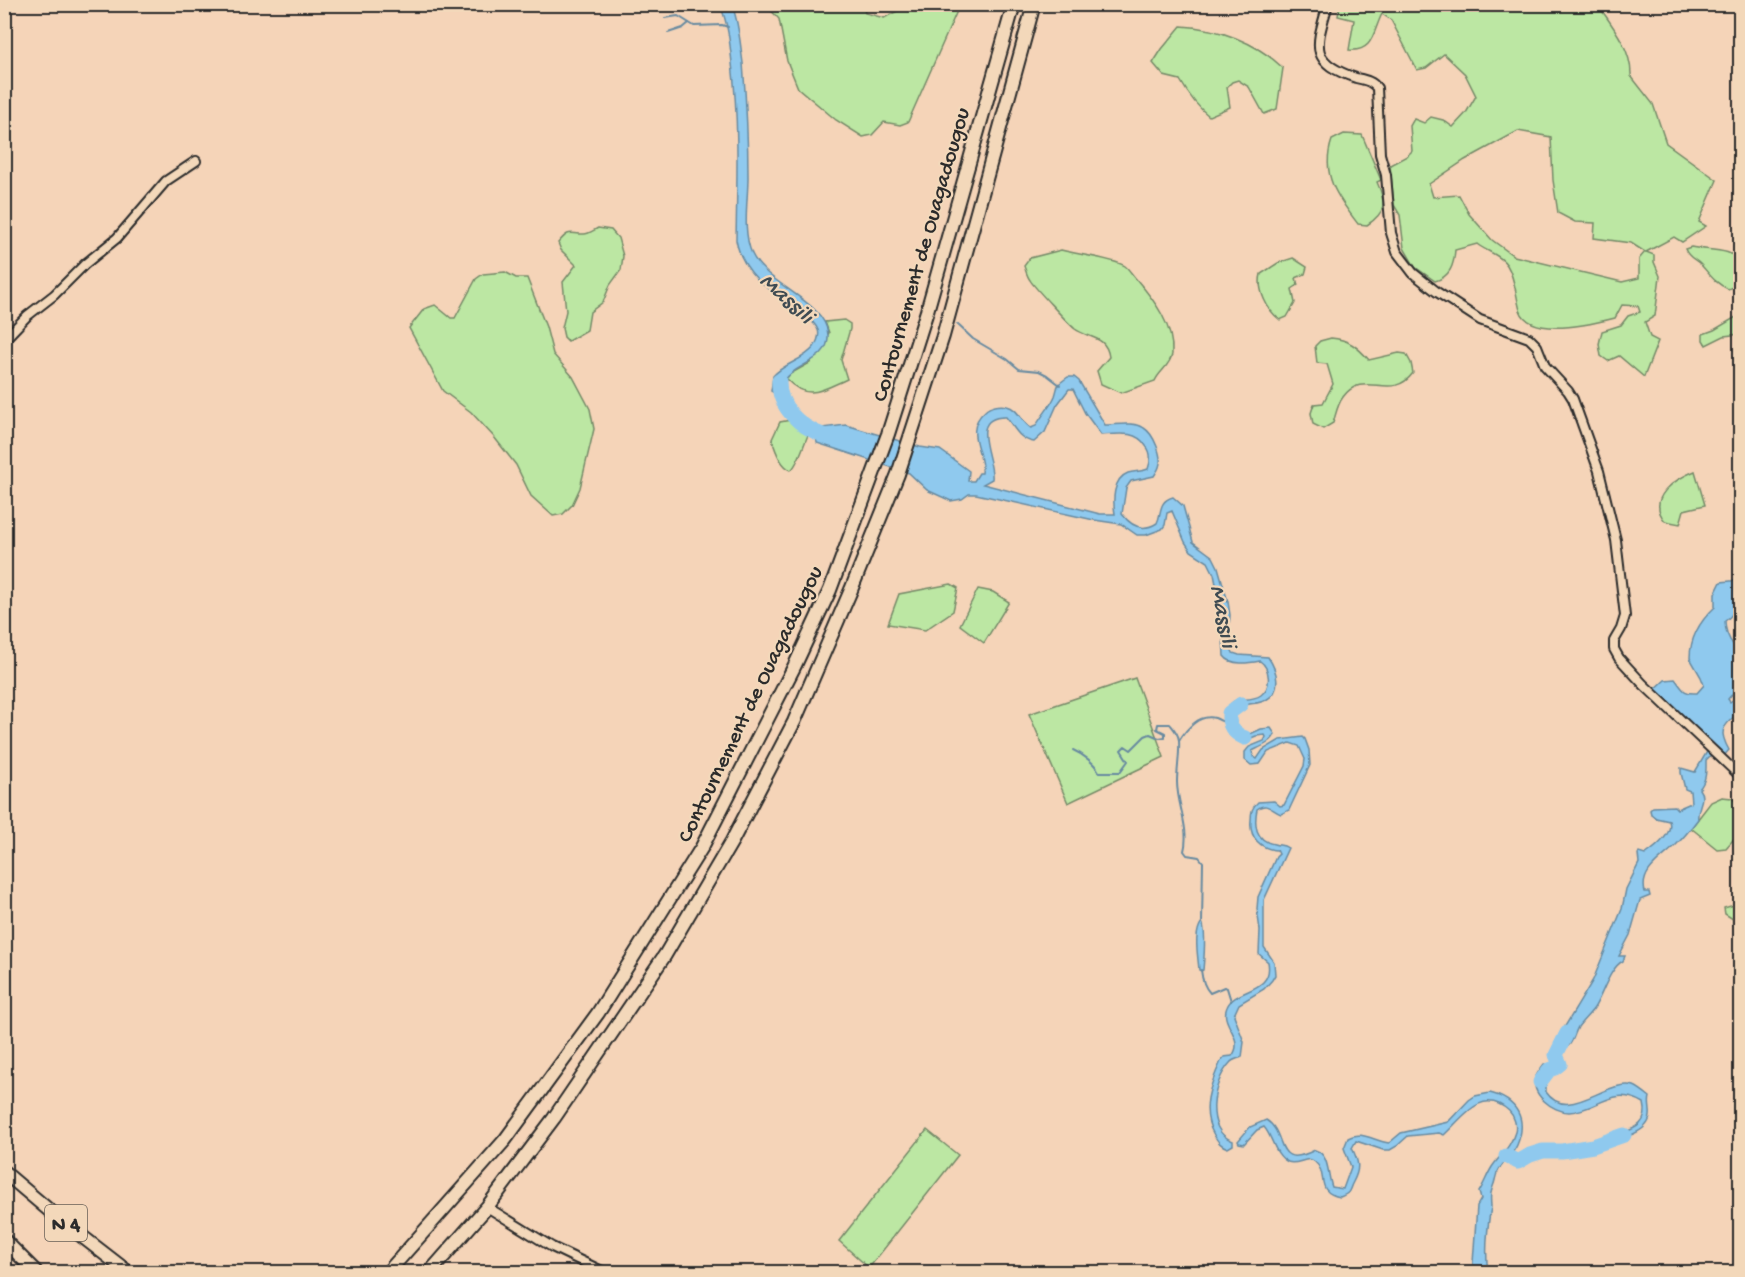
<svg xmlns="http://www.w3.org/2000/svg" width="1745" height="1277" font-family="'Gochi Hand',sans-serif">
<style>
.green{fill:#bce7a3;stroke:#748967;stroke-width:1.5;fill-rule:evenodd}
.water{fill:#8fc9ee;stroke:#678aa0;stroke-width:1.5;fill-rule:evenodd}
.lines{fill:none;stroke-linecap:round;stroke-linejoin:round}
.stream{stroke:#678aa0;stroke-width:2}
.river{stroke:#8fc9ee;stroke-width:15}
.minor-casing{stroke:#2b2b2b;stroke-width:12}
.trunk-casing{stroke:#2b2b2b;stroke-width:16}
.minor{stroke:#f3d8ba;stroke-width:8}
.trunk{stroke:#f3d8ba;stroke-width:12}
.labels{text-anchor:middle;stroke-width:4.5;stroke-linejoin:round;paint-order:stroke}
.shield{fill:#f3d8ba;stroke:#675f56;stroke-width:1.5}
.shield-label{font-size:21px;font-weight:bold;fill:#2b2b2b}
.street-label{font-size:22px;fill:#2b2b2b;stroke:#f3d8ba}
.water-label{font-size:24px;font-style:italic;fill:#3f4b52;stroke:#f3d8ba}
</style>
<rect width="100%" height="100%" fill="#f5d4b8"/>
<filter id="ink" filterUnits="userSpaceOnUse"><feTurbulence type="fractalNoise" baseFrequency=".0167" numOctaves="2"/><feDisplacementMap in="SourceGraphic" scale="12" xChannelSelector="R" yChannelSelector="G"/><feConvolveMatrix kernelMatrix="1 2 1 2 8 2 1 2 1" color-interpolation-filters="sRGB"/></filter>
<g filter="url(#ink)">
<g class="green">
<path d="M1340 4 1598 5C1612 25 1632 50 1631 76L1653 104 1666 143 1717 180 1699 222 1706 226 1682 242 1674 237 1646 252 1654 255V262L1660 276 1655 316 1645 322 1650 337 1658 341 1644 377 1619 356 1608 361 1601 356 1599 344 1602 331 1621 325 1628 316 1640 312 1638 306 1622 305 1615 318C1592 324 1530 339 1520 310 1516 296 1515 278 1507 265 1501 255 1487 252 1477 244L1455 250C1454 265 1450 277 1435 281L1415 267 1404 248 1400 215 1394 205 1390 165 1407 156 1412 151 1410 126 1414 119 1424 123 1431 117 1443 120 1453 127 1466 113 1476 96 1465 74 1444 54 1426 68 1417 70 1391 20 1382 14C1373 31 1374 52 1349 50L1354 20 1338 16ZM1518 131 1551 137 1553 180 1558 213 1575 222 1595 223 1594 238 1631 243 1645 252 1639 259V278L1622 282 1514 256 1492 240 1469 214 1459 195 1433 197 1429 184 1465 160Z"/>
<path d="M766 5H863L865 13 884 18C908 4 923 4 951 5L957 11 908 122 900 125 884 122 872 135 863 137 836 120 798 88 787 61 779 19Z"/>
<path d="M1181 26C1218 28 1256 42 1283 68L1277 109 1264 114 1249 87 1238 80 1232 82 1227 87 1230 107 1209 116C1196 106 1188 94 1180 80L1164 76 1153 63 1162 49Z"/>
<path d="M1344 134 1362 135 1381 180 1377 182C1386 202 1387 212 1367 225L1358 224C1338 198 1320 175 1332 140Z"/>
<path d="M598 228 611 230 618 238 623 256 621 270 610 285 603 302 590 312 587 330 568 341 564 337 562 328 566 311 563 282 576 265 561 250 558 243C570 229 569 234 584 234 589 234 594 230 598 228Z"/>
<path d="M1691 247C1706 251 1735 247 1740 264 1742 269 1741 278 1740 284L1728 289C1715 283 1711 276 1702 266 1696 259 1689 259 1685 249Z"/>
<path d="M1061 250C1075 254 1115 259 1125 266 1129 269 1133 276 1137 280 1154 300 1174 326 1172 354 1171 365 1159 371 1155 381L1121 393 1101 384 1097 371 1109 357C1106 335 1089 339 1075 329 1068 323 1034 287 1030 280 1027 276 1026 271 1024 266L1030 258Z"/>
<path d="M1293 258 1307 267 1305 274 1296 278 1298 285 1292 289 1295 303 1287 317 1280 320C1267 310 1257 290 1261 274L1278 263Z"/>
<path d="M505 272 516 278H527L546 327 553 354 573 377 590 409 594 429 580 488 572 505 563 514 553 516 531 496 516 465 494 437 471 412 443 391 409 328 424 309 435 305 451 318H455L476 279 483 274Z"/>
<path d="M1736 317H1740V334L1724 336 1706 345 1703 340V334L1714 330Z"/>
<path d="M844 320 850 324V329L841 360 847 379C822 390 808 402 786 379L790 374 810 363 829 333 825 322Z"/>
<path d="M1331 338C1348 339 1358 347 1369 360L1399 353 1406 354 1411 363 1413 373C1391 403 1364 368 1343 397 1337 405 1336 414 1333 423L1323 429 1313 424 1311 413 1314 404 1323 403 1333 384 1327 364 1317 363 1315 346 1320 341Z"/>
<path d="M796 419 805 426 804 428 809 433C804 443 798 465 791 470 781 466 775 450 772 439L780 422Z"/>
<path d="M1695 471 1705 505 1684 510 1680 524 1665 521C1646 498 1675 479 1695 471Z"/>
<path d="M951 584 958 588 953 611 925 630 888 624 899 594Z"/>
<path d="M978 589 993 592 1009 602 984 643 960 625Z"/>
<path d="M1135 678 1164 757 1068 803 1029 714Z"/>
<path d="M1722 797 1732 798 1740 807V832L1726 848 1717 849 1691 828 1711 802Z"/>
<path d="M1734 905 1740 906V927L1733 924V919L1725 914 1724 908Z"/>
<path d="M927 1130 958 1155 869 1268 839 1241Z"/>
</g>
<g class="water">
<path d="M720 5H732C739 23 740 43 743 63 746 101 748 139 748 177 748 201 742 231 752 254 766 285 827 302 828 335 830 361 794 364 786 379 784 384 785 391 785 397L781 400 778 395 771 391 773 376C784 363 803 361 814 347 817 342 820 335 818 330 812 314 771 293 758 280 747 269 739 256 736 240 737 181 739 122 732 63 730 44 728 23 720 5Z"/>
<path d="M1068 377H1074L1079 381 1105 425C1116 425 1135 421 1144 428 1154 434 1163 457 1159 467 1158 470 1156 473 1154 476L1131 481 1126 488 1122 514C1131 526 1143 532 1157 523 1162 513 1158 501 1173 497L1183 506 1193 542 1213 557 1218 567 1228 602 1230 615 1228 640 1233 653 1239 655 1268 657C1277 670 1283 691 1266 700 1259 704 1250 703 1242 706 1236 709 1234 715 1227 717L1226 715C1231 690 1247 705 1261 695 1272 687 1270 668 1260 661 1249 663 1231 666 1224 656L1222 614 1214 574 1208 562 1191 551 1185 542 1172 511 1167 513 1165 525 1162 529 1146 535H1137L1121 524 1094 520 976 494H969L962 499 951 501 927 490 909 473 817 443 816 436 804 427 806 425 814 429 846 425 920 447 940 450 969 471 968 481H974L979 473H982C985 453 962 431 985 411 990 406 1000 404 1007 406 1018 408 1022 423 1031 428L1036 426C1041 416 1051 406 1055 396 1059 384 1055 386 1068 377ZM1069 389H1073L1085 413 1101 435C1118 434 1136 430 1146 446 1152 453 1151 461 1148 469 1141 472 1134 471 1128 473 1112 479 1113 502 1115 514H1100L983 484 992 479C995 460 966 416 1006 417 1015 428 1019 440 1034 442L1045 432 1057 405Z"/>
<path d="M1740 580C1740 598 1740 610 1725 621 1725 631 1728 638 1734 646L1740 647V685L1728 699 1730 702 1740 694V711C1724 726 1717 729 1729 750L1723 757 1653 691 1665 680 1675 679C1683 689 1683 694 1697 693L1704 685 1701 677 1690 658C1690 637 1700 621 1715 607V594L1721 582Z"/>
<path d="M1232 725 1246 736 1261 729 1271 728 1275 734C1272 743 1260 747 1252 751L1253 756 1257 759 1263 750 1280 740 1303 737 1305 739 1309 750 1310 765 1289 810 1281 814C1272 811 1267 801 1257 809 1254 824 1255 841 1274 844 1280 846 1282 844 1288 848L1264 900V947L1274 962 1275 975 1272 980 1264 989 1239 1004 1234 1015 1244 1042 1242 1057C1238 1059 1233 1059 1230 1063 1212 1082 1204 1131 1233 1141V1145L1228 1148C1221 1146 1218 1142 1214 1135 1200 1111 1210 1085 1221 1061L1224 1057 1232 1056C1246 1038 1219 1024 1227 1007 1235 988 1274 993 1268 962L1259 954 1260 930 1257 909 1258 897 1276 857 1279 854 1277 850C1260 849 1249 837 1251 820 1251 812 1252 807 1258 802L1274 801 1280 806 1284 805 1304 766 1305 759 1299 746 1290 743 1268 752 1260 764 1251 765 1245 760V752L1249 747 1264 741 1266 737 1265 735 1256 736 1244 741C1236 738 1231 735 1229 727Z"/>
<path d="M1708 750 1712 754 1706 760C1706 770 1707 780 1699 789 1707 799 1696 807 1698 819 1692 827 1685 836 1677 844 1664 858 1639 870 1645 892H1649L1650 896 1640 900 1630 935 1619 956H1625L1623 961C1610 967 1602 996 1594 1008 1589 1015 1583 1020 1578 1027 1575 1032 1574 1039 1570 1044 1567 1049 1563 1047 1559 1051L1557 1050 1558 1046 1555 1043 1593 980 1622 909 1626 889 1639 863 1638 854 1639 853 1645 855C1655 848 1674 834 1669 821L1656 818 1651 814 1650 810 1653 807 1674 806 1677 809 1691 803 1690 791 1685 789 1681 773V768L1695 772Z"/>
<path d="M1202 922C1206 930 1204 959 1203 970L1201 971 1199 970C1198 956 1193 933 1202 922Z"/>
<path d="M1544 1064H1546L1553 1072 1546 1081V1092C1568 1124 1606 1078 1634 1086 1639 1088 1645 1093 1650 1097 1648 1104 1651 1110 1650 1116 1649 1132 1619 1141 1606 1140 1623 1130 1651 1131 1644 1103 1612 1084 1598 1111 1569 1112 1553 1112 1529 1094 1536 1076 1538 1072 1541 1068 1544 1064Z"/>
<path d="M1490 1093C1517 1100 1528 1119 1517 1145 1512 1157 1497 1166 1495 1180 1494 1185 1492 1188 1491 1193 1490 1198 1491 1203 1491 1207 1487 1229 1485 1251 1488 1272H1475L1473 1263 1477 1206 1481 1199 1479 1192C1484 1184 1487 1175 1492 1167 1500 1155 1511 1147 1515 1132 1517 1125 1514 1116 1509 1111 1481 1086 1463 1118 1444 1135L1439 1133 1408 1136 1397 1146 1390 1150H1383L1356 1141 1352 1148C1359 1162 1360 1169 1353 1182 1348 1191 1352 1192 1340 1197 1314 1192 1329 1174 1315 1162 1308 1155 1297 1166 1288 1162 1274 1155 1273 1137 1264 1127L1257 1130 1244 1144 1239 1143 1238 1141 1250 1127 1266 1120C1288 1133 1273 1171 1315 1150 1330 1155 1327 1174 1332 1187L1343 1189 1351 1167 1344 1148 1348 1138C1361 1130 1374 1141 1389 1143L1401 1133 1448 1122 1469 1100 1475 1096Z"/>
</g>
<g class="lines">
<g class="stream">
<path d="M665 18 678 16 694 26 722 25 728 27"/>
<path d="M668 33 683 28 689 23"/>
<path d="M957 324 973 339 1007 359 1019 369 1039 371 1047 375 1060 385"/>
<path d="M1179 741C1186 729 1199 714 1215 718 1221 720 1222 723 1228 722"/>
<path d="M1073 750C1082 754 1095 763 1099 772H1120L1128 761 1121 750 1125 746 1131 750 1145 736 1150 734 1159 738 1165 737V733L1157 729 1158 724H1170C1174 729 1178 733 1179 740 1180 754 1177 768 1177 782 1177 805 1190 828 1184 851L1187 855 1199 857 1203 862 1202 923"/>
<path d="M1201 970C1202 979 1204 987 1210 993L1224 987 1227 988 1231 1001"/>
</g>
<g class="river">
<path d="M779 381C778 407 800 427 823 435"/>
<path d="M1241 704 1229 713C1228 726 1233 733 1245 738"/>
<path d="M1540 1082 1549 1070 1555 1068 1560 1064 1556 1055 1567 1033"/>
<path d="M1506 1156 1518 1162 1530 1155 1543 1151H1562L1593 1146 1624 1135"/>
</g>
<defs>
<g id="minor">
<path d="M1328 4C1316 46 1308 62 1356 78 1365 80 1372 81 1377 88L1380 154 1386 175 1391 233 1397 252 1413 273 1437 292 1480 320 1529 338 1537 346 1545 366 1568 391 1573 399 1599 471 1616 540 1625 616 1621 629 1614 641V649L1619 658 1643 684 1740 776"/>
<path d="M4 340 27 316 54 295 85 264 117 238 166 181 196 161"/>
<path d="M487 1207 552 1247 604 1272"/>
</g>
<g id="trunk">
<path d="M4 1172 57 1217 128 1272"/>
<path d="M4 1240 36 1272"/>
<path d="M388 1272 505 1140 598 1013 702 847 795 665 830 590 888 434 927 311 1014 4"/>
<path d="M430 1272 487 1207 554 1118 665 955 732 841 794 722 851 590 898 474 943 336 1034 4"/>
</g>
</defs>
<use href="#minor" class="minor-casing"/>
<use href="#trunk" class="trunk-casing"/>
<use href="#minor" class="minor"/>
<use href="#trunk" class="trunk"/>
</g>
</g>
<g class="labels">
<rect class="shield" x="45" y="1205" width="42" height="36" rx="4.5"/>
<g class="shield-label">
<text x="66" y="1230">N 4</text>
</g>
<g class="street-label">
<text transform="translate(919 254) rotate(-74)" y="8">Contournement de Ouagadougou</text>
<text transform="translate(748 703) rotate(-64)" y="8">Contournement de Ouagadougou</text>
</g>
<g class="water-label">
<text transform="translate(788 297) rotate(42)" y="8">Massili</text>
<text transform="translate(1225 616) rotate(79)" y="8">Massili</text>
</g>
</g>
<rect width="1745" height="1277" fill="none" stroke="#f3d8ba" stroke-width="24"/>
<rect x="12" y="12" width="1721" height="1253" fill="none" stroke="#2b2b2b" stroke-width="2" filter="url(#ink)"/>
</svg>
